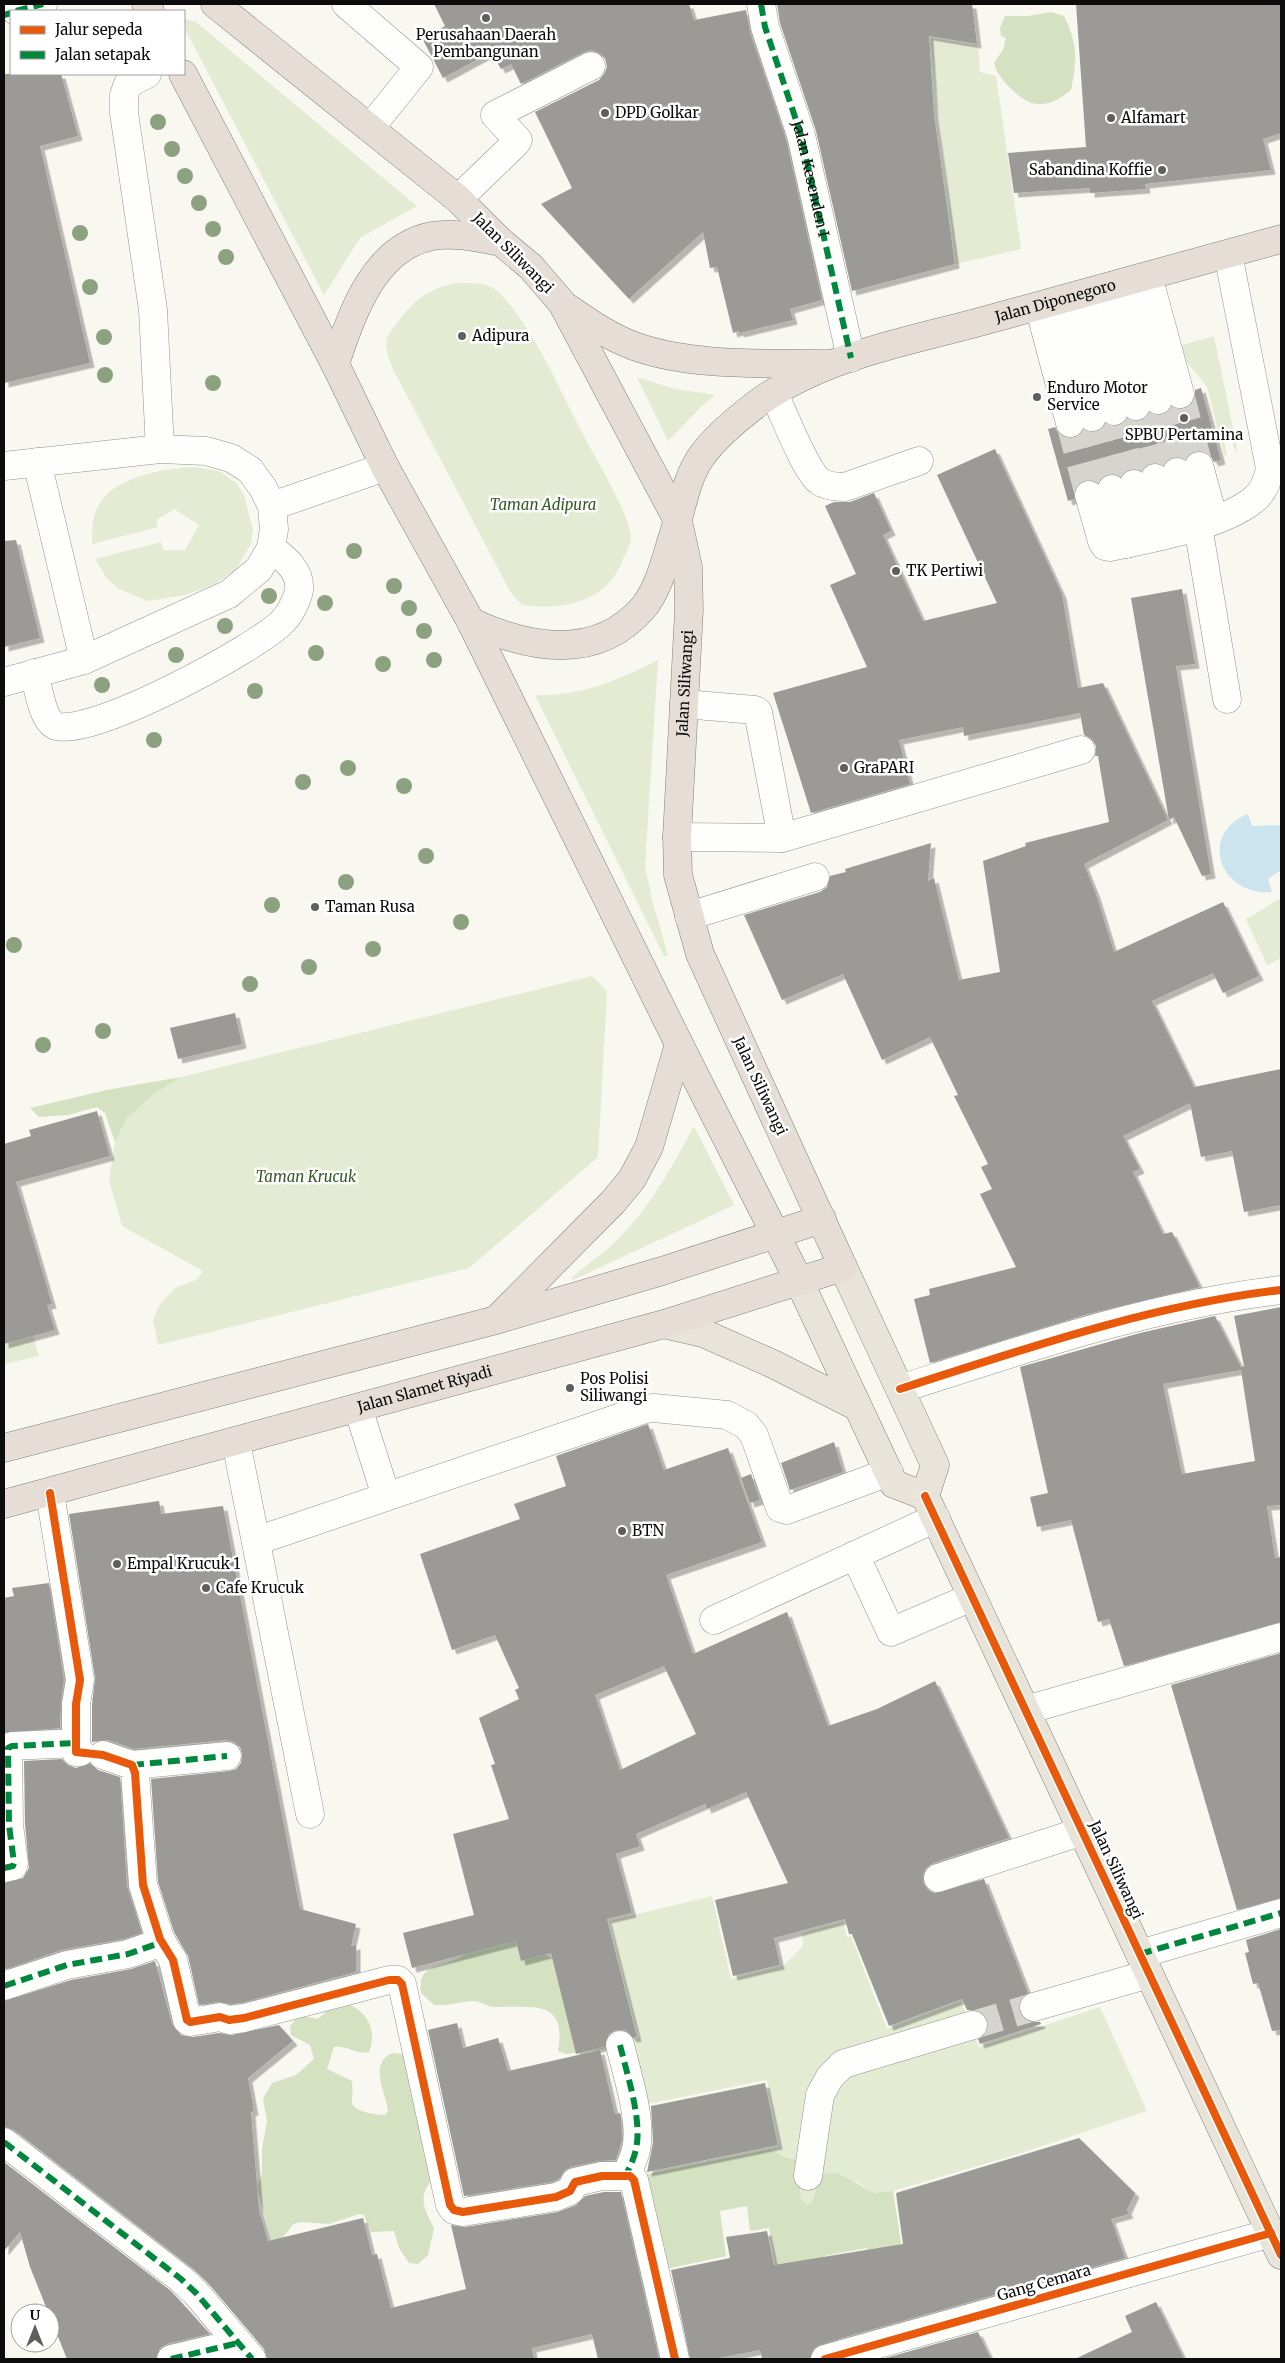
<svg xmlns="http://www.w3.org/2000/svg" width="1285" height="2363" font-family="Merriweather,serif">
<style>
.green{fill:#e3ebd3}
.forest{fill:#d4e2c2}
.water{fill:#cbe4ee}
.building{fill:#9c9a96;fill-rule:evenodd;filter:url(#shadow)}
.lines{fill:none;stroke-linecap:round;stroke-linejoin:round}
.minor-tunnel{stroke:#d5d4ce;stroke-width:28;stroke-dasharray:28 14;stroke-linecap:butt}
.minor-casing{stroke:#92928f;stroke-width:29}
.major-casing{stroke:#807f7c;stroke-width:29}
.highway-casing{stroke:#807f7c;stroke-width:29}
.minor{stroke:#fefefd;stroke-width:28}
.major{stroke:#e9e4da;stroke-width:28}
.highway{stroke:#e6ded6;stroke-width:28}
.quiet{stroke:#00873e;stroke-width:6;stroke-dasharray:12 6;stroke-linecap:butt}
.cycleway-casing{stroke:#fff;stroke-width:11}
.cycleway{stroke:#e8590c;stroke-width:8}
.tree{fill:#8ca180}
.poi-dot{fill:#5f5e5c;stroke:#fff;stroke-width:2}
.labels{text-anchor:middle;stroke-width:5;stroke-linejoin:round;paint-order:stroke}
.poi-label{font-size:15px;fill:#0c0c0c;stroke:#fff;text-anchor:start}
.street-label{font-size:15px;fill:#0c0c0c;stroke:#fff}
.park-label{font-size:15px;font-style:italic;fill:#335a25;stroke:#fff}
</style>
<defs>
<filter id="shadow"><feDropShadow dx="4.5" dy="4.5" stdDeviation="0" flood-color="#0004"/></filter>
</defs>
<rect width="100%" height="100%" fill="#f8f7f0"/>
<g class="green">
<path d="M185 19 196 22 417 206 360 238 324 295 184 27Z"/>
<path d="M930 38 978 46 980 72 996 76 1021 249 956 264Z"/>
<path d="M457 283C468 283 481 282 491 287 501 292 511 306 517 314 544 351 562 395 583 434 594 456 631 516 631 538 631 544 626 553 623 559 608 602 563 611 522 605L511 593 394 371C389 360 385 350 387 338 389 333 393 329 396 325 412 301 429 288 457 283Z"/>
<path d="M1214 336 1237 448 1236 453 1231 438 1224 441 1227 456 1224 454 1207 387 1175 347Z"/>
<path d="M637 377 675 389 715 395 701 407 668 441Z"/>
<path d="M195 467 219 471 236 483 244 495 253 530 251 544 236 569 215 584 185 595 148 601 119 589 106 577 95 559 161 542 163 550H185L199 525 174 509 156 520 158 527 92 544C92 529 92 515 100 503 116 476 167 468 195 467Z"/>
<path d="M658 660 645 866 653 904 668 955 664 956 535 695C581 697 618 680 658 660Z"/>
<path d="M1281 898V958L1267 965 1246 919Z"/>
<path d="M592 976 607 991 598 1157 469 1268 158 1345 153 1320 159 1306 175 1288 196 1280 203 1271 122 1226 109 1180 115 1142 127 1118 154 1094 181 1077Z"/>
<path d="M694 1126 734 1205 573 1280 571 1278C584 1267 598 1257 611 1246 647 1213 671 1169 694 1126Z"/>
<path d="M4 1239 39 1356 4 1364Z"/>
<path d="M712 1896 731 1979 783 1966 803 1946 802 1933 843 1922 847 1937 851 1936 887 2029 961 2001 979 2047 1100 2007 1147 2111 1021 2153 893 2191 874 2193 857 2182 820 2175 812 2203 807 2206 801 2199V2186L790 2157 780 2155 771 2149 780 2146 767 2080 642 2105 627 2041 639 2038 610 1921Z"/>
</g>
<g class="forest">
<path d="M1051 12 1064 16C1078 45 1077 59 1071 90 1060 99 1047 107 1032 103 1021 101 991 72 995 61L1003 50 1006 38 1001 36 1000 28 1005 16H1028Z"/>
<path d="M181 1077 154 1094 127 1118 115 1142 105 1113 97 1107 68 1115 39 1117 30 1108 107 1090Z"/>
<path d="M519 1940 549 1957 563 1961 601 2033 611 2043V2048L566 2054 558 2051C567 2000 535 2007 497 2007 488 2008 480 2000 472 2001 458 2002 447 2006 434 2005L421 1993C417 1962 441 1969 460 1957 466 1954 470 1947 474 1942Z"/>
<path d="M342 2002C366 2009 378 2028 369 2052 358 2055 346 2045 334 2047L327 2069 352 2081C353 2089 352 2096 352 2102 352 2112 378 2115 385 2115L388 2111C386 2092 368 2065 392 2053L402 2054 409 2059 437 2175C417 2194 422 2206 434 2228L428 2255 418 2264 409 2263 399 2248 394 2231 371 2232 364 2215 359 2214 329 2224 301 2222 293 2224 274 2250 257 2187 262 2174V2149L267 2121 263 2099 272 2083 296 2075 314 2059 310 2045 291 2035 290 2026 299 2015 317 2019 324 2014 329 2005Z"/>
<path d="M771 2149 780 2155 799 2161 801 2199 807 2205 812 2203 820 2175 836 2172 874 2193 893 2191 902 2250 868 2255 867 2248 824 2256 840 2349 792 2358 769 2228 750 2231 747 2206 720 2211 726 2256 662 2270 643 2175Z"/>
</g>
<path class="water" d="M1248 814 1252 826 1281 825V870L1268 879 1272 892C1219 896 1198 834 1248 814Z"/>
<g class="building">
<path d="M434 4H689L694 20 746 10 750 32 786 139 822 300 790 309 793 320 740 333 739 331 733 333 717 267 710 268 703 232 629 299 541 204 572 188 535 112 599 80 604 74 607 67 605 58 599 53 591 50 584 52 521 84 511 64 501 69 493 55 488 59 486 55 443 78 422 38 445 26Z"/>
<path d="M777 4H972L977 44 929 36 934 114 955 264 852 291 816 131 780 23Z"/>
<path d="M1076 4H1281V133L1263 139 1271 170 1145 184 1146 189 1090 193V188L1014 193 1008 153 1086 147Z"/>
<path d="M4 74H61L78 136 40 146 90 363 4 383Z"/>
<path d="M1201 388 1221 460 1214 462 1210 455 1203 451H1195L1185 459 1172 457 1163 465 1151 463 1142 471 1130 469 1121 477 1108 474 1098 483 1085 480 1078 484 1074 492V499L1068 501 1048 429 1055 427 1059 434 1066 438H1074L1084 430 1097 432 1106 424 1118 426 1127 418 1140 421 1150 413 1162 415 1172 407 1185 409 1191 405 1195 398V390Z"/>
<path d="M995 449 1062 594 1078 688 1103 683 1168 820 1084 864 1096 894 1114 952 1223 902 1259 976 1223 993 1213 973 1152 1001 1194 1087 1281 1069V1205L1244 1212 1232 1151 1201 1157 1190 1103 1123 1136 1140 1169 1133 1172 1163 1234 1172 1232 1200 1287 1084 1315 930 1363 914 1299 930 1295 929 1289 1016 1267 980 1194 992 1189 981 1167 988 1164 954 1096 958 1095 930 1037 882 1060 843 974 782 1000 744 915 820 892 827 887 830 876 846 872 845 869 931 843 928 881 934 878 959 980 1000 972 983 861 1026 846 1025 843 1109 822 1098 756H1095L1096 746 1092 739 1084 735 1080 713 964 736 963 727 899 740 910 784 811 813 773 693 867 667 830 585 856 574 825 506 834 502H850L874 493 891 531 883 535 923 621 997 603 937 475Z"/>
<path d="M16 540 40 638 4 647V541Z"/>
<path d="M1182 589 1195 664 1176 666 1211 874 1202 876 1174 817 1169 820 1131 598Z"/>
<path d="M235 1013 242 1044 178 1059 170 1028Z"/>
<path d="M97 1111 110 1156 16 1182 52 1304 47 1305 55 1330 4 1344V1144L31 1136 29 1130Z"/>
<path d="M1281 1307V1505L1267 1506 1275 1558 1281 1557V1622L1124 1666 1109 1619 1098 1622 1071 1520 1037 1527 1030 1497 1048 1493 1020 1367 1140 1333 1215 1316 1241 1367 1244 1366 1234 1316ZM1241 1370 1255 1461 1182 1474 1163 1384Z"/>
<path d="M648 1424 664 1470 728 1448 762 1542 666 1575 693 1654 787 1612 828 1726 877 1709 935 1681 1009 1838 933 1863 926 1868 923 1875V1882L928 1890 935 1893 984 1879 1028 1993 1019 2003V2012L1024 2019 1031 2022H1040L1041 2024 980 2044 978 2039 985 2035 988 2029V2020L983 2013 977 2010H967L962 1999 889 2026 852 1934H849L845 1919 774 1938 780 1965 733 1976 715 1900 788 1883 746 1792 707 1809 705 1804 636 1834 640 1846 616 1854 632 1913 607 1919 637 2037 633 2038 625 2030H616L609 2034 605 2046 576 2054 551 1953 521 1961 516 1941 412 1968 403 1933 474 1915 453 1834 509 1819 491 1765 495 1764 479 1718 519 1699 515 1690 519 1688 495 1635 452 1650 420 1554 520 1519 514 1504 566 1486 556 1456ZM664 1666 696 1734 620 1770 595 1695Z"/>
<path d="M834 1442 843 1472 790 1490 781 1463Z"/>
<path d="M751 1474 760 1500 750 1503 741 1478Z"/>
<path d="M159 1501 161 1514 223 1506 300 1909 356 1924 351 1946 356 1945V1972L241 2003 231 2004 218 2002 199 2005 188 1956 174 1932 158 1882 151 1779 229 1771 236 1769 241 1763 242 1754 240 1747 234 1742 226 1740 134 1749 108 1740 92 1742V1705L95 1678 69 1514Z"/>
<path d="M49 1583 64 1680 61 1702 60 1728 4 1733V1598L14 1596 12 1588Z"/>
<path d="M1281 1653V1898L1237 1910 1171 1685Z"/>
<path d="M62 1759 68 1765 76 1768 90 1763 98 1770 120 1777 127 1886 142 1933 124 1939 62 1950 4 1970V1883L23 1878 29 1868 25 1824 24 1761Z"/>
<path d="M1281 1929V2030L1272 2031 1258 1983 1253 1984 1245 1953 1249 1952 1246 1940Z"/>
<path d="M155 1961 172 2024 181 2035 193 2037 219 2033 231 2035 279 2025 293 2041 248 2078 254 2111 251 2112 259 2210 268 2241 363 2218 372 2255 377 2254 391 2308 466 2289 451 2225 465 2227 558 2212 576 2205 585 2196 604 2192H621L659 2359H598L592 2334 532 2348 534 2359H267L264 2349 208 2283 192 2268 14 2130 4 2127V2001L71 1980 131 1969Z"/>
<path d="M457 2023 463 2048 498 2038 508 2071 600 2050 615 2114 620 2113 621 2116 622 2140 616 2160 599 2161 571 2167 565 2170 559 2179 552 2182 464 2196 428 2030Z"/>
<path d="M765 2083 778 2145 647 2172 653 2142 651 2106Z"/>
<path d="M1079 2138 1135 2193 1127 2210 1129 2214 1111 2219 1125 2258 821 2344 814 2348 810 2359H762L760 2350 714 2359H690L671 2270 730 2258 726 2237 767 2231 774 2265 903 2244 896 2193Z"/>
<path d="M4 2162 171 2291 210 2334 167 2344 160 2348 156 2359H67L30 2267 20 2232 4 2251Z"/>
<path d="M1156 2302 1184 2359H1075L1132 2332 1125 2316Z"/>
<path d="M978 2332 991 2359H882Z"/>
</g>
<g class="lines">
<g class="minor-tunnel">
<path d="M1180 394 1199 466"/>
<path d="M1158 400 1177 472"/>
<path d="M1136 406 1155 478"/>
<path d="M1114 411 1134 484"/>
<path d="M1092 417 1112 489"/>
<path d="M1070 423 1089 495"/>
<path d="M973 2025 1034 2007"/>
</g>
<defs>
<g id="minor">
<path d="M346 4 419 67 370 128"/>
<path id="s1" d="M761 4 765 27 801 135 851 358"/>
<path d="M16 11 43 4"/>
<path d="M147 74 128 84 124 95V113L153 310 160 449"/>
<path d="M458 199 516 143 518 140 495 115 591 66"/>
<path d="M1148 276 1180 394"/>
<path d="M1126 282 1158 400"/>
<path d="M1104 288 1136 406"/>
<path d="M1082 294 1114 411"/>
<path d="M1060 300 1092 417"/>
<path d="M1039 306 1070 423"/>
<path d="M774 394C784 414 804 468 819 481 826 486 837 487 845 487L919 461"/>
<path d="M37 462 84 660"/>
<path d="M4 466 160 449 206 451 231 458 250 470 263 488 272 506 274 529 271 548 259 569 229 594 84 660 4 682"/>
<path d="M1199 466 1214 520"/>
<path d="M1177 472 1192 527"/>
<path d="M1155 478 1170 533"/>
<path d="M1134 484 1148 538"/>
<path d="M1112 489 1126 544"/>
<path d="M1089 495 1102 541 1105 546 1110 547C1150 539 1220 526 1252 501 1263 493 1268 481 1270 468L1228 254"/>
<path d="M272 506 385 467"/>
<path d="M1198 526 1227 699"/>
<path d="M34 673C38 686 42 718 54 725 82 743 262 646 284 620 290 614 298 598 299 590 301 570 284 558 271 548"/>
<path d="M684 704 755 710 758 712 782 838"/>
<path d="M677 837 782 838 1081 750"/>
<path d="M689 916 815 877"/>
<path d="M900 1389C1024 1349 1151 1305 1281 1290"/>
<path d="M358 1408 386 1496"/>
<path d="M236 1442 310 1814"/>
<path d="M50 1493 80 1680 76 1704V1752H80"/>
<path d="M256 1541 645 1409 654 1408 727 1415 746 1425 754 1435 780 1508 787 1510 889 1472"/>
<path d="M855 1555 891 1632 972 1597"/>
<path d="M714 1620 936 1518"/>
<path d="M1026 1710 1281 1637"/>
<path d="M103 1755 132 1765 135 1773 143 1885 160 1939 173 1960 187 2020 190 2022 220 2017 229 2020 244 2018 389 1980H398L402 1984 450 2205 454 2210 463 2212 556 2197 570 2191 575 2182 602 2176H630L634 2180 675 2359"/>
<path d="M132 1765 227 1756"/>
<path d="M4 1868 13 1866 14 1863 9 1825 8 1748 12 1746 76 1743"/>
<path d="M938 1878 1083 1831"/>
<path d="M1140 1954 1281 1913"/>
<path d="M4 1986 67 1965 128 1954 162 1942"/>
<path d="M1034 2007 1149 1974"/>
<path d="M620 2045C627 2075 644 2124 635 2153 633 2161 629 2168 626 2175"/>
<path d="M4 2142 181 2279 196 2293 252 2359"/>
<path d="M808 2176 820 2095 830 2077 843 2064 973 2025"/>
<path d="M171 2359 238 2343"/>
<path d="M825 2359 1271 2233"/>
</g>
<g id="major">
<path d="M843 1267 935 1465 925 1496 1281 2255"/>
<path d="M799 1281 894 1484 925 1496"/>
<path d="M664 1324 703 1333 773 1364 856 1406"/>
</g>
<g id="highway">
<path d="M146 4 150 11"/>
<path d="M183 74 335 364 385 467 471 622 679 1044 799 1281"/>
<path d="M565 306C587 321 609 337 634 346 692 367 765 363 827 364"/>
<path d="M335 364C352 314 373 248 432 236 454 232 480 238 501 242"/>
<path id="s2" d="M471 622C528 648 596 662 643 608 659 589 666 558 673 536 682 510 685 480 701 457 715 437 738 418 758 403 823 356 906 342 983 321 1082 294 1182 266 1281 239"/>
<path d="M497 1319 613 1202 632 1179 649 1147 679 1044"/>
<path d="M4 1448 496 1320 662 1271 822 1219"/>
<path id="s3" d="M4 1504 664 1324 843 1267 700 954 678 875 677 837 689 610 688 567 678 521 562 303 531 267 501 242 458 199 215 4"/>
</g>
</defs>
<use href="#minor" class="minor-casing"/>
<use href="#major" class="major-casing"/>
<use href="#highway" class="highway-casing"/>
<use href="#minor" class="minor"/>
<use href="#major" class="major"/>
<use href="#highway" class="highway"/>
<g class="quiet">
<path d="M761 4 765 27 801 135 851 358"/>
<path d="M16 11 43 4"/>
<path d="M4 15 11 13"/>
<path d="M132 1765 227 1756"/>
<path d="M4 1868 13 1866 14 1863 9 1825 8 1748 12 1746 76 1743"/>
<path d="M1140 1954 1281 1913"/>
<path d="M4 1986 67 1965 128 1954 162 1942"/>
<path d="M620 2045C627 2075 644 2124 635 2153 633 2161 629 2168 626 2175"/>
<path d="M4 2142 181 2279 196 2293 252 2359"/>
<path d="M171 2359 238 2343"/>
</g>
<defs>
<g id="cycleway">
<path d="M900 1389C1024 1349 1151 1305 1281 1290"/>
<path d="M50 1493 80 1680 76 1704V1752L103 1755 132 1765 135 1773 143 1885 160 1939 173 1960 187 2020 190 2022 220 2017 229 2020 244 2018 389 1980H398L402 1984 450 2205 454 2210 463 2212 556 2197 570 2191 575 2182 602 2176H630L634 2180 675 2359"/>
<path d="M925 1496 1281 2255"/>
<path d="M825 2359 1271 2233"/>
</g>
</defs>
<use href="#cycleway" class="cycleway-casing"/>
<use href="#cycleway" class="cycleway"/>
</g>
<g class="tree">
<circle cx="158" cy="122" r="8"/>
<circle cx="172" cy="149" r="8"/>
<circle cx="185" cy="176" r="8"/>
<circle cx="199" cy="203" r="8"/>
<circle cx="213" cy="229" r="8"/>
<circle cx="80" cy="233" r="8"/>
<circle cx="226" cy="257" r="8"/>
<circle cx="90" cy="287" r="8"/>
<circle cx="104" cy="337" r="8"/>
<circle cx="105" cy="375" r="8"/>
<circle cx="213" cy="383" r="8"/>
<circle cx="354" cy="551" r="8"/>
<circle cx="394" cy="586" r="8"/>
<circle cx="269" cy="596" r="8"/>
<circle cx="325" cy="603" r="8"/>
<circle cx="409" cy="608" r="8"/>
<circle cx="225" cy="626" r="8"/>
<circle cx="424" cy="631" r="8"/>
<circle cx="316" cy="653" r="8"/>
<circle cx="176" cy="655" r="8"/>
<circle cx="434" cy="660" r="8"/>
<circle cx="383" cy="664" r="8"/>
<circle cx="102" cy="685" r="8"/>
<circle cx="255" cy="691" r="8"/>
<circle cx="154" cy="740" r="8"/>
<circle cx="348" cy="768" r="8"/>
<circle cx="303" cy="782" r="8"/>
<circle cx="404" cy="786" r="8"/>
<circle cx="426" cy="856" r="8"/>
<circle cx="346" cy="882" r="8"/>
<circle cx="272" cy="905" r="8"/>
<circle cx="461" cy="922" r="8"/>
<circle cx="14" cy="945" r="8"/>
<circle cx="373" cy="949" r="8"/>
<circle cx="309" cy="967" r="8"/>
<circle cx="250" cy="984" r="8"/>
<circle cx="103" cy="1031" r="8"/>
<circle cx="43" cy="1045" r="8"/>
</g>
<g class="poi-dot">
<circle cx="486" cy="18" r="5"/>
<circle cx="605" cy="113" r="5"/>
<circle cx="1111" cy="118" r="5"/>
<circle cx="1162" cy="170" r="5"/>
<circle cx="462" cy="336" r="5"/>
<circle cx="1037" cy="397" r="5"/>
<circle cx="1184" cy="418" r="5"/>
<circle cx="896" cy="571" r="5"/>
<circle cx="844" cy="768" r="5"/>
<circle cx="315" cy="907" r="5"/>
<circle cx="570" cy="1388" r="5"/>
<circle cx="622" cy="1531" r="5"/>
<circle cx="117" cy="1564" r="5"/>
<circle cx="206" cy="1588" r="5"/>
</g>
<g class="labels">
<g class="poi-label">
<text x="486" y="40" text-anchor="middle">Perusahaan Daerah<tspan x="486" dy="17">Pembangunan</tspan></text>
<text x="615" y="118">DPD Golkar</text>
<text x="1121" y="123">Alfamart</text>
<text x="1152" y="175" text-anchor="end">Sabandina Koffie</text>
<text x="472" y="341">Adipura</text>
<text x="1047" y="393">Enduro Motor<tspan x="1047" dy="17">Service</tspan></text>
<text x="1184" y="440" text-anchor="middle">SPBU Pertamina</text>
<text x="906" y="576">TK Pertiwi</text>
<text x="854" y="773">GraPARI</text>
<text x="325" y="912">Taman Rusa</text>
<text x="580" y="1384">Pos Polisi<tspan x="580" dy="17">Siliwangi</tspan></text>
<text x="632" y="1536">BTN</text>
<text x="127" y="1569">Empal Krucuk 1</text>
<text x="216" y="1593">Cafe Krucuk</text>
</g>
<g class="street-label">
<text dy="5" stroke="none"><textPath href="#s1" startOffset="182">Jalan Kesenden I</textPath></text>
<text transform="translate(513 253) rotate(45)" y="5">Jalan Siliwangi</text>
<text dy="5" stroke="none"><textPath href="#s2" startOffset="744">Jalan Diponegoro</textPath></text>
<text dy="5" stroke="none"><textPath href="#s3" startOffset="1490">Jalan Siliwangi</textPath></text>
<text transform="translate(760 1086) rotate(65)" y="5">Jalan Siliwangi</text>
<text dy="5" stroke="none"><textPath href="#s3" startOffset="436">Jalan Slamet Riyadi</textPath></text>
<text transform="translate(1116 1870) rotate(65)" y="5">Jalan Siliwangi</text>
<text transform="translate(1044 2283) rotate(-16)" y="5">Gang Cemara</text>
</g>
<g class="park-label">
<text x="543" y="510">Taman Adipura</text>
<text x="306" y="1182">Taman Krucuk</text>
</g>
</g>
<rect width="1285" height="2363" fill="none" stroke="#0c0c0c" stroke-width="10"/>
<rect x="10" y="10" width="175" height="65" fill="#ffffff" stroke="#9e9e9e"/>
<rect x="20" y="26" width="25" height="8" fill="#e8590c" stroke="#9e9e9e"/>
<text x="55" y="35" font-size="15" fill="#0c0c0c">Jalur sepeda</text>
<rect x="20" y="51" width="25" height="8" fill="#00873e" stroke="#9e9e9e"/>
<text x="55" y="60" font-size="15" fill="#0c0c0c">Jalan setapak</text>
<g transform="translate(35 2328)"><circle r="24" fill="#ffffff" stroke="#9e9e9e"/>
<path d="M0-4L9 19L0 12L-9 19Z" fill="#5f5e5c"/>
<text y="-8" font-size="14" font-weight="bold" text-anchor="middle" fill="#0c0c0c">U</text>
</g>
</svg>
